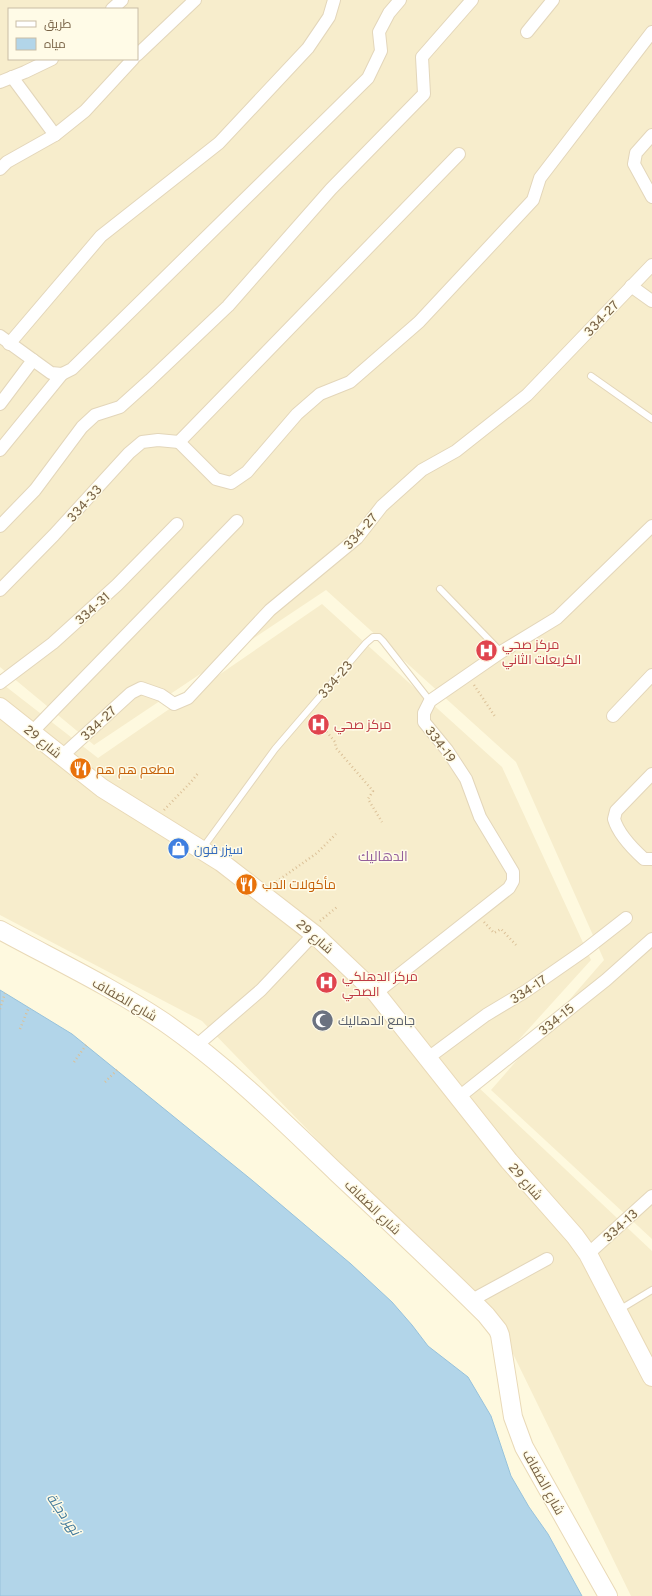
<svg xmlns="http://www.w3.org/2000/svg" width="652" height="1596" font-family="Overpass,Cairo,sans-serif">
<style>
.residential{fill:#f7edcc;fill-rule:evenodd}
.water{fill:#b2d5e9;stroke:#97c2dc}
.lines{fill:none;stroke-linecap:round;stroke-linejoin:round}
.lane-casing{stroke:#e3d6ba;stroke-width:8}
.street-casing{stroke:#e3d6ba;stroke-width:14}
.secondary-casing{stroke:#e9d9b7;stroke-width:20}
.path{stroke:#dbc097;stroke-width:2.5;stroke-dasharray:1 3;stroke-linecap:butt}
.lane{stroke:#fff;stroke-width:6}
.street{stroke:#fff;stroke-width:12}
.secondary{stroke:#fff;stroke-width:18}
.labels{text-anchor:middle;stroke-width:3;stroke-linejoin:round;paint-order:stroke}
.street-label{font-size:13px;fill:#776144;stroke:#fffbe7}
.health-label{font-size:13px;fill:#be3a42;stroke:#fffbe7;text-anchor:start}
.food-label{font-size:13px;fill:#c56008;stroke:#fffbe7;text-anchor:start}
.shop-label{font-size:13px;fill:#366cbe;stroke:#fffbe7;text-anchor:start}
.worship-label{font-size:13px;fill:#5b616d;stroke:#fffbe7;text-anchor:start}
.neighbourhood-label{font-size:14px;fill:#945f9b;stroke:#fffbe7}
.water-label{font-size:14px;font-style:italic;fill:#41799b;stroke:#fffbe7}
</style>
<rect width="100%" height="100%" fill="#fef9df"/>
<g class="residential">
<path d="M0 0H652V1239L491 1090 604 960 516 762 326 590 94 745 0 667ZM9 9H137V59H9Z"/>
<path d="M322 604 502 767 591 960 477 1086 652 1251V1596H631L501 1329 202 1021 0 915V682L98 758Z"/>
</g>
<path class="water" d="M0 990 72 1034 253 1181 351 1264 392 1302 412 1325 428 1346 468 1377 491 1416 511 1476 529 1507 548 1534 582 1596H0Z"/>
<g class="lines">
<defs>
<g id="lane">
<path d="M591 376 652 419"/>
<path d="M440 589 501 652"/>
<path d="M202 849 275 749 366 643 373 637H379L383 641 430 701"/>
<path d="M619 1310 652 1290"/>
</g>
<g id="street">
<path d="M112 9 122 0"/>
<path d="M527 32 553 0"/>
<path d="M137 55 195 0"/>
<path d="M12 77 55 135"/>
<path d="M0 82 25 72 52 59"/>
<path d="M652 135 636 153 634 164 652 197"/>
<path d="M0 169 7 162 55 135 85 111 133 59"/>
<path d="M631 286 652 301"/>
<path d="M0 336 51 373 62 374 72 369 368 78 381 51 379 32 389 13 400 0"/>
<path d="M9 344 101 236 219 143 308 48 329 17 334 0"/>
<path d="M0 404 33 360"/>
<path d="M179 442 216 479 231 483 247 472 297 414 320 394 350 382 419 322 533 200 540 178 652 32"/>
<path d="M179 442 459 154"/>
<path d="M0 450 62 374"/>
<path d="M0 526 35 490 82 427 95 415 120 407 150 380 228 306 331 189 424 94 422 57 472 0"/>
<path d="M0 590 54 535 129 453 142 442 158 440 179 442"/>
<path d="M0 683 53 643 117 585 177 524"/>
<path d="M613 716 652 675"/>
<path d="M32 732 237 521"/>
<path d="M62 756 131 693 141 688 161 695 174 704 188 698 270 610 357 538 382 506 422 470 456 451 527 395 652 265"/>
<path d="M652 774 616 811 614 819C618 833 633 849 644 859H652"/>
<path d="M376 993 509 888 513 881V872L480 817 466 779 447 750 424 722V713L430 701 501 652 557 618 652 526"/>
<path d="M196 1046 261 990 314 934"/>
<path d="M428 1058 486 1015 526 991 585 950 626 918"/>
<path d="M459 1097 606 980 652 939"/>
<path d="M588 1254 652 1196"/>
<path d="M472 1300 547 1259"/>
</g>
<g id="secondary">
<path d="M0 707 102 788 221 862 314 934 376 993 509 1161 575 1236 588 1254 652 1377"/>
<path d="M0 930C55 960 112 987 164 1022 226 1065 282 1120 336 1172 386 1219 437 1266 486 1315L498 1330 500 1335 513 1417 524 1447 608 1596"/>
</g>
</defs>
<use href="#lane" class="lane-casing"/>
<use href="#street" class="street-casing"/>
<use href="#secondary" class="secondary-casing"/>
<g class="path">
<path d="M474 685 496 718"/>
<path d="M314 716 335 742 336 748 373 791 368 799 382 822"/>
<path d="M164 810 191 782 199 772"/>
<path d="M273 884 317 853 336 834"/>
<path d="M320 921 337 907"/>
<path d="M484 922 494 933 501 929 516 945"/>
<path d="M0 1009 5 993"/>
<path d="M20 1029 29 1007"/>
<path d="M74 1062 86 1045"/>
<path d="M105 1082 117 1070"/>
</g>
<use href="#lane" class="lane"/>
<use href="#street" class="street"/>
<use href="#secondary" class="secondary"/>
</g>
<defs>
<symbol id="hospital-disc" viewBox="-11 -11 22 22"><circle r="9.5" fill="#e0444e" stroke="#fffbe7"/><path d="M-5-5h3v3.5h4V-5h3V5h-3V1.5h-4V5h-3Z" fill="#fff"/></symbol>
<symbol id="restaurant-disc" viewBox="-11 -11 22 22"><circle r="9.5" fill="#e8710a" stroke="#fffbe7"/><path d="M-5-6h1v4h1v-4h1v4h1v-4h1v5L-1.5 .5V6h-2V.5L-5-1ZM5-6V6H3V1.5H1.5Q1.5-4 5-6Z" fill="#fff"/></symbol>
<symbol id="shop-disc" viewBox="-11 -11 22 22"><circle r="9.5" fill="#3f7fe0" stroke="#fffbe7"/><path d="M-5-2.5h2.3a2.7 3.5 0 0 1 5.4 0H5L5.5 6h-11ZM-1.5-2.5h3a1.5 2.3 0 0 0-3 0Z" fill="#fff"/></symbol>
<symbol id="mosque-disc" viewBox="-11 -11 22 22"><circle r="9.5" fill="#6b7280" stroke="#fffbe7"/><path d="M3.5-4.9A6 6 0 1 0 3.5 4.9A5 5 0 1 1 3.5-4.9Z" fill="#fff"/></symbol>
</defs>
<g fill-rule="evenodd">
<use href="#hospital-disc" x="474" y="638" width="25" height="25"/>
<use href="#hospital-disc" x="306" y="712" width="25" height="25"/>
<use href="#restaurant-disc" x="68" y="756" width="25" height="25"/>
<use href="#shop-disc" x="166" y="836" width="25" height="25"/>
<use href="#restaurant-disc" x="234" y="872" width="25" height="25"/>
<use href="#hospital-disc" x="314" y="970" width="25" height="25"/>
<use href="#mosque-disc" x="310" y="1008" width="25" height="25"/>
</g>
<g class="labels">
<g class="street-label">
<text transform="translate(601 318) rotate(-46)" y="5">334-27</text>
<text transform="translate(84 503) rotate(-48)" y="5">334-33</text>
<text transform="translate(360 531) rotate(-48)" y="5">334-27</text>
<text transform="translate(92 608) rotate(-42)" y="5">334-31</text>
<text transform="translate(335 679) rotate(-49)" y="5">334-23</text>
<text transform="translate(98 723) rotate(-43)" y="5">334-27</text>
<text transform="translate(43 741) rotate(39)" y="5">شارع 29</text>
<text transform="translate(441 744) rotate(53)" y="5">334-19</text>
<text transform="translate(315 936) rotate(41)" y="5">شارع 29</text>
<text transform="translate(528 989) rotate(-33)" y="5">334-17</text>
<text transform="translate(125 999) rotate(30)" y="5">شارع الضفاف</text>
<text transform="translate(556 1019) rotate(-39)" y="5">334-15</text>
<text transform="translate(526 1181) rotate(49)" y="5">شارع 29</text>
<text transform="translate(373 1207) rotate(44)" y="5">شارع الضفاف</text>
<text transform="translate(620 1225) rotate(-42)" y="5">334-13</text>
<text transform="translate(544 1482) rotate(61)" y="5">شارع الضفاف</text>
</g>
<g class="health-label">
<text x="502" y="649">مركز صحي<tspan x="502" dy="15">الكريعات الثاني</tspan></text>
<text x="334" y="729">مركز صحي</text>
<text x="342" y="981">مركز الدهلكي<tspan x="342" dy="15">الصحي</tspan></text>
</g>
<g class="food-label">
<text x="96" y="774">مطعم هم هم</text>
<text x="262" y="889">مأكولات الدب</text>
</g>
<g class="shop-label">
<text x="194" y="854">سيزر فون</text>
</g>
<g class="worship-label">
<text x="338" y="1025">جامع الدهاليك</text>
</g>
<g class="neighbourhood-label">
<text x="383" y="861">الدهاليك</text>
</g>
<g class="water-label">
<text transform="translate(64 1514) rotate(55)" y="5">نهر دجلة</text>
</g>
</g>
<rect x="8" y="8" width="130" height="52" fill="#fffbe7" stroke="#c9bda6"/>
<rect x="16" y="21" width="20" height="6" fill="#ffffff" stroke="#c9bda6"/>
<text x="44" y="28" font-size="12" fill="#776144">طريق</text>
<rect x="16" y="38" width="20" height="12" fill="#b2d5e9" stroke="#c9bda6"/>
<text x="44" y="48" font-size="12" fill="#776144">مياه</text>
</svg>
